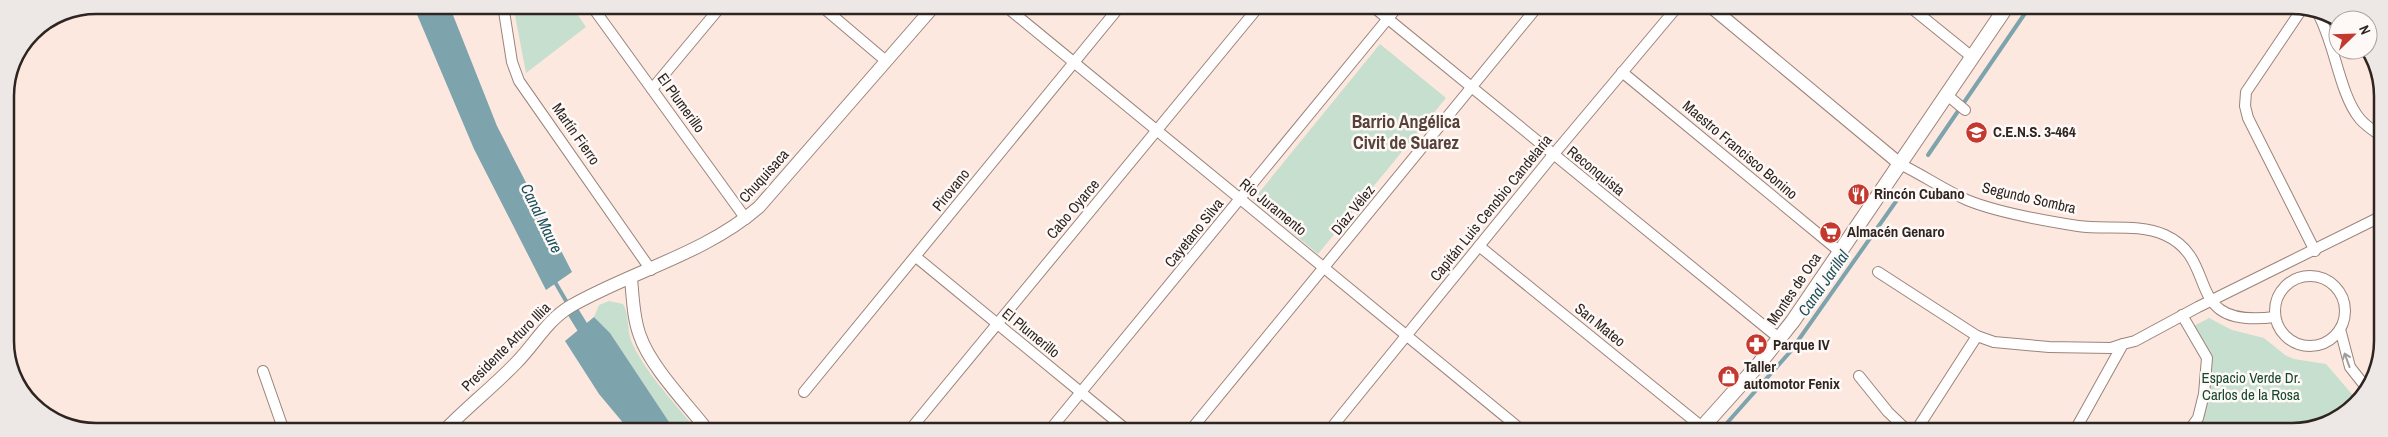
<svg xmlns="http://www.w3.org/2000/svg" width="2388" height="437" font-family="'Archivo Narrow',sans-serif">
<style>
.green{fill:#c6dfce}
.water{fill:#7da3ac}
.lines{fill:none;stroke-linecap:round;stroke-linejoin:round}
.stream{stroke:#7da3ac;stroke-width:4}
.canal{stroke:#7da3ac;stroke-width:12}
.minor-casing{stroke:#9b847a;stroke-width:12}
.tertiary-casing{stroke:#9b847a;stroke-width:14}
.secondary-casing{stroke:#9b847a;stroke-width:16}
.minor{stroke:#fff;stroke-width:10}
.tertiary{stroke:#fff;stroke-width:12}
.secondary{stroke:#fff;stroke-width:14}
.oneway{stroke:#a19d9b}
.labels{text-anchor:middle;stroke-width:5;stroke-linejoin:round;paint-order:stroke}
.street-label{font-size:15px;fill:#2e2521;stroke:#fef9f7}
.poi-label{font-size:15px;font-weight:bold;fill:#2e2521;stroke:#fef9f7;text-anchor:start}
.park-label{font-size:15px;fill:#15482b;stroke:#fef9f7}
.water-label{font-size:16px;font-style:italic;fill:#1a505b;stroke:#fef9f7}
.quarter-label{font-size:18px;font-weight:bold;fill:#564239;stroke:#fef9f7}
.rim{fill:none;stroke:#2e2521;stroke-width:2.5}
</style>
<rect width="100%" height="100%" fill="#fde8e0"/>
<g class="green">
<path d="M513 5H571L586 27 526 73Z"/>
<path d="M1380 44 1446 98 1318 254 1253 200Z"/>
<path d="M609 301 623 304C630 315 626 332 633 345 648 376 676 404 697 431H675L610 333 594 317 599 305Z"/>
<path d="M2209 318 2232 330 2264 338 2285 355 2294 359 2326 364 2357 400 2352 409 2298 432H2188L2198 418 2207 358 2190 328Z"/>
</g>
<g class="water">
<path d="M413 5H449L497 126 572 272 546 290 474 149Z"/>
<path d="M594 317 610 333 675 431H630L599 394 565 341Z"/>
</g>
<g class="lines">
<g class="stream">
<path d="M1928 155 2030 6"/>
<path d="M555 282 569 306"/>
<path d="M1719 432 1790 352 1904 190"/>
</g>
<path class="canal" d="M570 307 591 341"/>
<defs>
<g id="minor">
<path d="M503 5 512 62 519 81 651 270"/>
<path d="M591 5 746 219"/>
<path d="M820 5 886 61"/>
<path d="M1004 5 1524 432"/>
<path d="M1371 5 1780 339"/>
<path d="M1909 6 1972 57"/>
<path d="M2304 6 2246 92 2245 106 2248 118 2315 251"/>
<path d="M2317 12C2335 42 2339 94 2360 119 2366 126 2374 131 2381 136"/>
<path d="M1622 72 1839 251"/>
<path d="M652 89 722 5"/>
<path d="M1947 95 1965 110"/>
<path d="M1900 164C1923 175 1944 190 1967 200 1996 212 2046 221 2078 226 2106 230 2138 223 2165 235 2222 261 2180 329 2275 317"/>
<path d="M1479 246 1702 427"/>
<path d="M916 257 1128 431"/>
<path d="M1878 272 1977 336 1994 342 2049 347 2111 348 2123 344 2135 341 2198 307 2382 216"/>
<circle cx="2310" cy="311" r="35"/>
<path d="M2182 315 2207 358 2204 394 2198 418 2188 432"/>
<path d="M2340 329 2350 367 2365 386"/>
<path d="M263 371 284 431"/>
<path d="M1859 376 1888 412 1909 432"/>
<path d="M804 392 1121 5"/>
<path d="M909 431 1260 5"/>
<path d="M1049 431 1399 5"/>
<path d="M1189 432 1538 6"/>
<path d="M1328 432 1553 155 1678 6"/>
<path d="M1915 432 1977 336"/>
<path d="M2074 432 2123 344"/>
</g>
<g id="tertiary">
<path d="M1710 6 1900 164"/>
<path d="M631 279C633 297 633 318 640 336 650 366 688 405 708 431"/>
<path d="M444 431C467 407 493 387 516 363 535 344 547 320 571 306 632 271 705 254 759 207L935 5"/>
</g>
<path id="secondary" d="M1698 432 1759 364 1793 321 2007 6"/>
</defs>
<use href="#minor" class="minor-casing"/>
<use href="#tertiary" class="tertiary-casing"/>
<use href="#secondary" class="secondary-casing"/>
<use href="#minor" class="minor"/>
<use href="#tertiary" class="tertiary"/>
<use href="#secondary" class="secondary"/>
</g>
<defs><path id="oneway-shaft" d="M-6 0H5M1.5-3L5.5 0L1.5 3" fill="none" stroke-width="1.6" stroke-linecap="round" stroke-linejoin="round" transform="scale(1.25)"/></defs>
<use class="oneway" href="#oneway-shaft" transform="translate(2347 360) rotate(-110)"/>
<defs>
<symbol id="school-disc" viewBox="-11 -11 22 22"><circle r="9.5" fill="#c5382e" stroke="#fef9f7"/><path d="M0-5L7-2L0 1L-7-2ZM-4 1L0 2.5L4 1V4Q0 6-4 4Z" fill="#fff"/></symbol>
<symbol id="restaurant-disc" viewBox="-11 -11 22 22"><circle r="9.5" fill="#c5382e" stroke="#fef9f7"/><path d="M-5-6h1v4h1v-4h1v4h1v-4h1v5L-1.5 .5V6h-2V.5L-5-1ZM5-6V6H3V1.5H1.5Q1.5-4 5-6Z" fill="#fff"/></symbol>
<symbol id="supermarket-disc" viewBox="-11 -11 22 22"><circle r="9.5" fill="#c5382e" stroke="#fef9f7"/><path d="M-6-5.5h2.5l.6 2H6L4.5 2H-2.5L-4.4-4H-6ZM-1.5 3.2a1.3 1.3 0 1 0 .1 0ZM3 3.2a1.3 1.3 0 1 0 .1 0Z" fill="#fff"/></symbol>
<symbol id="pharmacy-disc" viewBox="-11 -11 22 22"><circle r="9.5" fill="#c5382e" stroke="#fef9f7"/><path d="M-2-6h4v4h4v4h-4v4h-4v-4h-4v-4h4Z" fill="#fff"/></symbol>
<symbol id="shop-disc" viewBox="-11 -11 22 22"><circle r="9.5" fill="#c5382e" stroke="#fef9f7"/><path d="M-5-2.5h2.3a2.7 3.5 0 0 1 5.4 0H5L5.5 6h-11ZM-1.5-2.5h3a1.5 2.3 0 0 0-3 0Z" fill="#fff"/></symbol>
</defs>
<g fill-rule="evenodd">
<use href="#school-disc" x="1964" y="120" width="25" height="25"/>
<use href="#restaurant-disc" x="1846" y="182" width="25" height="25"/>
<use href="#supermarket-disc" x="1818" y="220" width="25" height="25"/>
<use href="#pharmacy-disc" x="1744" y="332" width="25" height="25"/>
<use href="#shop-disc" x="1716" y="364" width="25" height="25"/>
</g>
<g class="labels">
<g class="street-label">
<text transform="translate(681 103) rotate(54)" y="5">El Plumerillo</text>
<text transform="translate(576 134) rotate(55)" y="5">Martín Fierro</text>
<text transform="translate(1740 150) rotate(40)" y="5">Maestro Francisco Bonino</text>
<text transform="translate(1596 171) rotate(39)" y="5">Reconquista</text>
<text transform="translate(764 176) rotate(-48)" y="5">Chuquisaca</text>
<text transform="translate(951 190) rotate(-51)" y="5">Pirovano</text>
<text transform="translate(2029 198) rotate(13)" y="5">Segundo Sombra</text>
<text transform="translate(1273 207) rotate(39)" y="5">Río Juramento</text>
<text transform="translate(1491 208) rotate(-51)" y="5">Capitán Luis Cenobio Candelaria</text>
<text transform="translate(1073 209) rotate(-50)" y="5">Cabo Oyarce</text>
<text transform="translate(1353 210) rotate(-51)" y="5">Díaz Vélez</text>
<text transform="translate(1194 233) rotate(-51)" y="5">Cayetano Silva</text>
<text transform="translate(1794 289) rotate(-56)" y="5">Montes de Oca</text>
<text transform="translate(1600 325) rotate(39)" y="5">San Mateo</text>
<text transform="translate(1031 333) rotate(39)" y="5">El Plumerillo</text>
<text transform="translate(506 347) rotate(-45)" y="5">Presidente Arturo Illia</text>
</g>
<g class="poi-label">
<text x="1993" y="137">C.E.N.S. 3-464</text>
<text x="1874" y="199">Rincón Cubano</text>
<text x="1847" y="237">Almacén Genaro</text>
<text x="1773" y="350">Parque IV</text>
<text x="1744" y="372">Taller<tspan x="1744" dy="17">automotor Fenix</tspan></text>
</g>
<g class="park-label">
<text x="2251" y="383">Espacio Verde Dr.<tspan x="2251" dy="17">Carlos de la Rosa</tspan></text>
</g>
<g class="water-label">
<text transform="translate(542 218) rotate(64)" y="6">Canal Maure</text>
<text transform="translate(1823 283) rotate(-55)" y="6">Canal Jarillal</text>
</g>
<g class="quarter-label">
<text x="1406" y="128">Barrio Angélica<tspan x="1406" dy="21">Civit de Suarez</tspan></text>
</g>
</g>
<path d="M0 0H2388V437H0ZM96 14H2292A82 82 0 0 1 2374 96V341A82 82 0 0 1 2292 423H96A82 82 0 0 1 14 341V96A82 82 0 0 1 96 14Z" fill="#ede8e6" fill-rule="evenodd"/>
<path class="rim" d="M96 14H2292A82 82 0 0 1 2374 96V341A82 82 0 0 1 2292 423H96A82 82 0 0 1 14 341V96A82 82 0 0 1 96 14Z"/>
<g transform="translate(2353 35) rotate(67)"><circle r="24" fill="#fef9f7" stroke="#aba4a1"/>
<path d="M0-4L9 19L0 12L-9 19Z" fill="#c5382e"/>
<text y="-8" font-size="14" font-weight="bold" text-anchor="middle" fill="#2e2521">N</text>
</g>
</svg>
